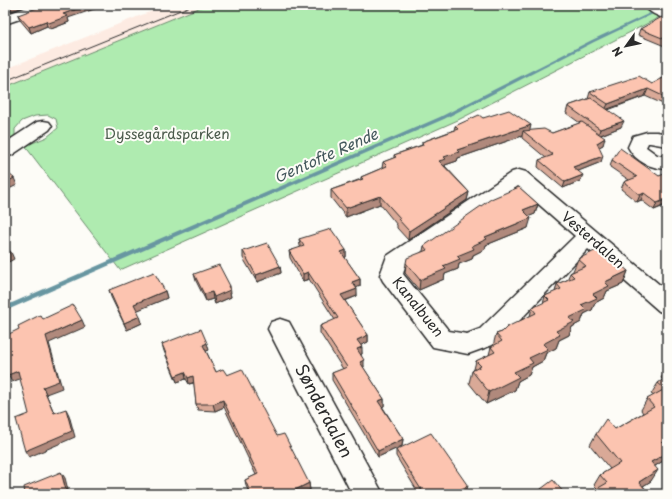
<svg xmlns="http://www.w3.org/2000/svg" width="672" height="499" font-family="'Playpen Sans',sans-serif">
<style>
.built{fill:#fdebe2}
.green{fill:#afebb0;stroke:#6d8b6e}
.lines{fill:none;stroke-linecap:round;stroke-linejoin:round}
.stream{fill:#6896a1;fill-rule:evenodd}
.minor-casing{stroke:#2b2b2b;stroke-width:3}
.minor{fill:#fdfcf7;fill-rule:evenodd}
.tram{stroke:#2b2b2b;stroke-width:1}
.wall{fill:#d9a997;stroke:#2b2b2b}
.shaded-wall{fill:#b0897b;stroke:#2b2b2b}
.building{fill:#fcc4b0;stroke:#2b2b2b}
.labels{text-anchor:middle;stroke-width:4;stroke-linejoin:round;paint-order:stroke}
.park-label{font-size:14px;fill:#4c5b4c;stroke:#fdfcf7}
.street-label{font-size:14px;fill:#2b2b2b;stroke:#fdfcf7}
.water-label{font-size:15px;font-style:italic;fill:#44585c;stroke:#fdfcf7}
.near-street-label{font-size:17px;fill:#2b2b2b;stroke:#fdfcf7}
</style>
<rect width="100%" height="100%" fill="#fdfcf7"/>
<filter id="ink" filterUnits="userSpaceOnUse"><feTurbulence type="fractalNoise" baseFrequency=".025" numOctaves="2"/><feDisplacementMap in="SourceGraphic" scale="8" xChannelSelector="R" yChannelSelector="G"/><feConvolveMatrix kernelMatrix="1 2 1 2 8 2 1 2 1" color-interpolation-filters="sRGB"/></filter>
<g filter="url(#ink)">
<path class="built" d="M167 5H206L5 87V69Z"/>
<path class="green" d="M206 5H642L660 17 458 120 120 270 25 146 47 137 58 128 56 119 48 115 35 116 22 121 15 129V138L5 143V87Z"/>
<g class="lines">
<path class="stream" d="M650 13 653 14 594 42 444 119 5 311V306L440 117 592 40Z"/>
<defs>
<g id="minor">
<path d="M33 5H54L52 8 5 24V15Z"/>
<path d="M644 5H661L667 9V19C659 17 648 12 644 5Z"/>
<path d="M43 121 49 122 52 126 49 130 12 155 5 157V143L37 122Z"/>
<path d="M647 132H657L667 134V146L650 143H648L646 147 657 155 667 157V169C650 168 636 162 628 147L633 136Z"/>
<path d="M519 170 526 172 667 291V314L659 311 588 249 498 343 468 354 433 347 383 281 380 275 387 256 512 172ZM518 186 575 236 480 329 467 334 449 331 403 274 405 266Z"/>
<path d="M280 319 289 322 383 494H352L268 329 271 322Z"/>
</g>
</defs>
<use href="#minor" class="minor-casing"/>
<use href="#minor" class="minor"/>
<path class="tram" d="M5 81 193 5"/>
</g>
<g class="wall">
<path d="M7 5H29L12 11Z"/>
<path d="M18 15 68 18 69 22 51 29 47 26 31 33 20 20Z"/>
<path d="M667 19V47L638 35 640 29Z"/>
<path d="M667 79V101L663 104 645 96 608 110 621 127 601 135 603 145 598 147 601 162 578 171 580 181 563 188 538 167 539 160 546 158 522 138V136L458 158 457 161 445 165V166L469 192 467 200 408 240 397 228V225L380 204 346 217 331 198V190L361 179V177L382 168 383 162 394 158V155L422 145V142L454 130 455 126 483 118 530 131 552 133 580 123 566 113 568 106 588 99 590 92 652 84Z"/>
<path d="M612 160 659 176H667V205L654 210 641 200 637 202 621 189 624 182 629 180 610 167Z"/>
<path d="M538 204 535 214 529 216 528 228 486 245 485 249 473 255 472 259 459 264 458 269 445 274 444 279 419 290 405 273 406 263 423 251 424 246Z"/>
<path d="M299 239 346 250V257L345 258 360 279V286L356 288 357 296 345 301 368 335V342L361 345 362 354H361L364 367H363L384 399V406H382L403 439 402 446 378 457 332 380V373L343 369 320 333V326L335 320 309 279 303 281 290 258 289 251 301 248 300 246Z"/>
<path d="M243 251 280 266 281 273 257 282 243 258Z"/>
<path d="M578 259 628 271 623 284 607 291 604 298 595 303 592 310 584 314 581 322 572 327 569 335 559 340 556 348 546 353 543 361 532 367 529 375 518 381 515 390 486 404 469 383 472 371 474 369 476 361 489 355 491 347 493 346 496 334 502 332 530 316 532 308 543 304 545 296 555 292 557 284 567 280 570 273 573 271Z"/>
<path d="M194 274 231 293H230L231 297 215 304 213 299 206 301 196 281Z"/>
<path d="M109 290 165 291 167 298 137 310 142 323 127 330 111 297Z"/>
<path d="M162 344 209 350 206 351 216 372 227 375 277 436 309 483 310 490 300 494H250L246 486 245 480 256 475 224 407 215 411 198 410 196 404 194 383 189 384 186 379 177 382 164 351Z"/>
<path d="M667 368V446L666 447 663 461 655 466 651 481 643 486 647 491 645 494H588L597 488 594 485 600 475 610 469 590 445 596 434 615 429 643 413 641 410 647 399 654 396 651 394 658 383 663 380 661 378Z"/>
<path d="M396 450 466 492 464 493 465 494H419L396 456Z"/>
<path d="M541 489 565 494H541L539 492Z"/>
</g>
<g class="shaded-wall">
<path d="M14 5H29L12 11 10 6Z"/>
<path d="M88 5H106L68 18 69 22 51 29 49 23 63 14Z"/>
<path d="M46 21 47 26 31 33 29 27Z"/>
<path d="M648 89 645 96 605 110 608 104Z"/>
<path d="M667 96V101L663 104 665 97Z"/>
<path d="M624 121 621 127 598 136 600 129Z"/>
<path d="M531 125 529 134 523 131 522 136 458 158 457 161 445 165V167L439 161 444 157 457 150Z"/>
<path d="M605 138 603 145 594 150 597 143Z"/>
<path d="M603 156 601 162 571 174 573 167Z"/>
<path d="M583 175 580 181 563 188 565 182Z"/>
<path d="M14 178 17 185 5 191V183Z"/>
<path d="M469 192 467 200 408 240 409 231Z"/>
<path d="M644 193 641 200 637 202 640 195Z"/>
<path d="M380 196V204L346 217V208Z"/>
<path d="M667 199V204L654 210 657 203Z"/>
<path d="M538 204 535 214 520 220 523 210Z"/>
<path d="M531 218 528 228 486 245 485 249 473 255 472 259 459 264 458 269 445 274 444 279 419 290 420 280 443 266 485 237Z"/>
<path d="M346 250V257L340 259 341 252Z"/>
<path d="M11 252 14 259 5 264V255Z"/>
<path d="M280 266 281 273 257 282 256 275Z"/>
<path d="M628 271 623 284 607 291 604 298 595 303 592 310 584 314 581 322 572 327 569 335 559 340 556 348 546 353 543 361 532 367 529 375 518 381 515 390 486 404 489 392 514 372 529 358 605 282Z"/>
<path d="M308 272 309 279 303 281V274Z"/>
<path d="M360 279V286L352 289V282Z"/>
<path d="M228 286H230L231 293H230L231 297 215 304 214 297Z"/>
<path d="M357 289V296L341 302V295Z"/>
<path d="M165 291 167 298 136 311 134 304Z"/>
<path d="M212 292 213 299 206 301 204 294Z"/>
<path d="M140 316 142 323 127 330 124 323Z"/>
<path d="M82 320 85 327 49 343 62 388 46 394 57 420 54 413 43 387 46 336Z"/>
<path d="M368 335V342L357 347V340Z"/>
<path d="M207 343 209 350 204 352 203 345Z"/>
<path d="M362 347V354L357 356V349Z"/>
<path d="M364 360V367L360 368V362Z"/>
<path d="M18 371 22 378 12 382 8 375Z"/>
<path d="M185 372 186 379 177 382 175 376Z"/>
<path d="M193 376 195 382 189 384 188 378Z"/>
<path d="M384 399V406L378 408V401Z"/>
<path d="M223 400 224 407 215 411 213 404Z"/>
<path d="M66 409 69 415 75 437 29 457 25 451Z"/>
<path d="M403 439 402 446 378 457V451Z"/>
<path d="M667 440V446L655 453 662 443Z"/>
<path d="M667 453V456L663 461 644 473 651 462Z"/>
<path d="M658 470 651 481 632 493 639 482Z"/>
<path d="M61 472 65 478 69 494H67Z"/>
<path d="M309 483 310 490 300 494H287Z"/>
<path d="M468 486 466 492 462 494 461 489Z"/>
</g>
<g class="building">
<path d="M45 5H88L63 14 68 16 49 23 46 21 29 27 18 15Z"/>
<path d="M662 17 667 19V40L640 29Z"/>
<path d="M639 76 652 84 663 78 667 79V96L665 97 648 89 608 104 590 92Z"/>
<path d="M591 98 624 121 600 129 568 106Z"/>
<path d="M509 110 531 125 457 150 459 152 444 157 446 159 439 161 469 192 409 231 398 219 400 218 380 196 346 208 331 190 363 179 361 177 387 166 383 162 396 157 394 155 423 145 422 142 458 129 455 126 479 115 483 118Z"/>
<path d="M582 122 605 138 597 143 603 156 573 167 583 175 565 182 539 160 553 155 523 131 544 129 552 133Z"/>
<path d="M620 148 659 176 664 174 667 176V199L657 203 644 193 640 195 624 182 637 177 612 160Z"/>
<path d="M5 171 14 178 5 183Z"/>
<path d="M519 187 538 204 523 210 531 218 485 237 487 239 472 246 474 249 457 256 460 259 443 266 446 269 420 280 406 263 407 258 427 250 424 246 491 199Z"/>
<path d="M331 229 346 250 341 252 360 279 352 282 357 289 341 295 368 335 357 340 362 347 357 349 364 360 360 362 384 399 378 401 403 439 378 451 332 373 347 367 320 326 338 318 308 272 303 274 289 251 304 246 299 239Z"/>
<path d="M267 243 280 266 256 275 243 251Z"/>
<path d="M5 246 11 252 5 255Z"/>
<path d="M601 248 628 271 605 282 609 286 593 294 597 298 581 305 586 310 569 318 574 322 556 331 560 335 543 344 548 349 529 358 533 363 514 372 519 377 489 392 472 371 481 366 476 361 495 352 491 347 502 341 496 334 502 332 507 327 536 313 532 308 549 300 545 296 561 289 557 284 574 277 570 273 586 266 578 259Z"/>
<path d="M219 265 230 286H228L230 290 214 297 212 292 204 294 194 274Z"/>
<path d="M154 272 165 291 134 304 140 316 124 323 109 290Z"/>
<path d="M73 305 82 320 46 336 59 381 43 387 54 413 66 409 72 431 25 451 16 419 29 414 18 371 8 375 5 368V336L19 329 18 326 40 315 43 319Z"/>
<path d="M201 329 207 343 203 345 216 372 223 369 227 375 242 369 277 436 284 434 309 483 287 494H251L245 480 258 474 223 400 213 404H196L193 376 188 378 185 372 175 376 162 344Z"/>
<path d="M667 377V440L662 443 667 447V453L651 462 658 470 639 482 647 491 641 494H588L607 483 600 475 620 463 596 434 606 419 615 429 654 407 647 399 665 389 658 383Z"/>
<path d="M431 433 468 486 461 489 465 494H424L396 450Z"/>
<path d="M61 472 67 494H25L24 487Z"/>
<path d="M553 480 565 494H545L541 489Z"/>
</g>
</g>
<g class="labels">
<g class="park-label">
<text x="167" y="139">Dyssegårdsparken</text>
</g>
<g class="street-label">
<text transform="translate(593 240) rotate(41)" y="5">Vesterdalen</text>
<text transform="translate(418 307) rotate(51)" y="5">Kanalbuen</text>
</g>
<g class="water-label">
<text transform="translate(326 156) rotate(-24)" y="5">Gentofte Rende</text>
</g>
<g class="near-street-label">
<text transform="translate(324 411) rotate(62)" y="6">Sønderdalen</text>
</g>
</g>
<rect width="672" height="499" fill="none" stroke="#fdfcf7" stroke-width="20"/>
<rect x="10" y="10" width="652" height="479" fill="none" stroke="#2b2b2b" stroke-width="1.5" filter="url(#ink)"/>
<g transform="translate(626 46) rotate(237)" stroke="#fdfcf7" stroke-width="3" paint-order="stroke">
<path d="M0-3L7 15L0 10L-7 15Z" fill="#2b2b2b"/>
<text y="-6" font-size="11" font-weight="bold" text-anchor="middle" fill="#2b2b2b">N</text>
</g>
</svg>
